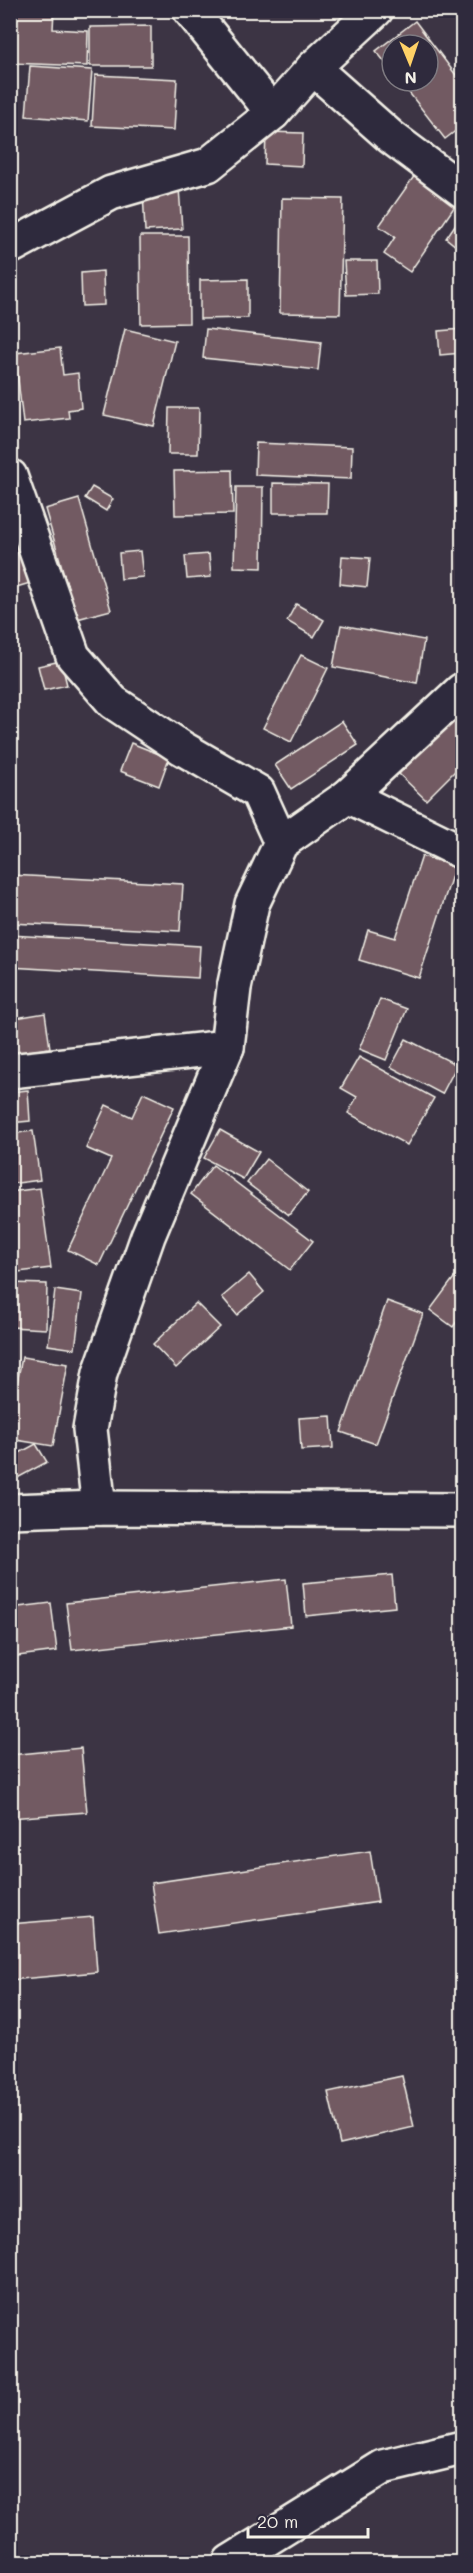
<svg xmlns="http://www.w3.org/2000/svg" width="473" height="2573" font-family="Mali,sans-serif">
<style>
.building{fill:#725a62;stroke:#f4f1e8;stroke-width:1.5}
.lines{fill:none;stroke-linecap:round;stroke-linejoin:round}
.street-casing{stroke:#f4f1e8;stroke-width:38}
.street{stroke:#2f2a3d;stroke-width:33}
</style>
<rect width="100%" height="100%" fill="#3c3444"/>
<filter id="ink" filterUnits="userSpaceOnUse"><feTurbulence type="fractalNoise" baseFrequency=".0167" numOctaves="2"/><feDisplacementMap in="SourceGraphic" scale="12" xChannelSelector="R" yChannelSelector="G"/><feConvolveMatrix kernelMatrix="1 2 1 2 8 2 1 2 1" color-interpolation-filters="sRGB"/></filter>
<g filter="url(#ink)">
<g class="building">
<path d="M12 10H54L53 29 88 31 87 66 10 63Z"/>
<path d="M415 21 462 83V126L445 139 400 81H428V45H392V71L376 51Z"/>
<path d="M151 26V66H90V27Z"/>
<path d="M30 66 92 70 88 121 26 116Z"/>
<path d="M95 75 177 79 174 130 92 126Z"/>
<path d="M266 132 303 133 302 166 265 164Z"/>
<path d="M415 175 457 203 410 272 384 254 395 237 379 226Z"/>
<path d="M179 188 182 229 145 231 143 191Z"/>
<path d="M282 198 343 199 340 314 280 313Z"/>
<path d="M462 215V251L446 238Z"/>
<path d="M140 236H188L189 323 141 324Z"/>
<path d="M344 261H377L378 294 346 295Z"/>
<path d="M103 271 104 305 82 306 81 273Z"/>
<path d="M248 279V318L200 319V280Z"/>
<path d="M125 329 175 341 154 426 104 415Z"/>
<path d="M206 329 321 342 318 370 203 358Z"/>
<path d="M462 329V353L440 355 438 331Z"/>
<path d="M60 348 63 375 78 373 81 408 68 410 69 418 23 423 15 353Z"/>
<path d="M169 408H199L198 454H168Z"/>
<path d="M256 443 352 447 351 479 255 475Z"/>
<path d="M232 470 233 514 175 515 174 471Z"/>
<path d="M273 483 328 484 327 513H273Z"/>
<path d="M92 487 113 499 106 511 85 498Z"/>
<path d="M236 487H263L262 568 234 567Z"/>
<path d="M79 499 111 610 77 619 45 509Z"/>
<path d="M10 526 30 583 10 589Z"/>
<path d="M140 551 143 577 121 579 119 553Z"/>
<path d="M209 554 211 577 187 579 185 556Z"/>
<path d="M342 556 370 558 367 587 340 584Z"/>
<path d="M296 604 324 620 314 637 287 621Z"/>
<path d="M341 625 424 640 417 683 333 667Z"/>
<path d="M301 655 328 668 291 742 263 728Z"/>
<path d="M61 661 67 685 44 690 38 666Z"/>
<path d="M462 710V764L426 800 399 774Z"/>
<path d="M342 721 358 745 291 789 275 765Z"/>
<path d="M131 743 169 758 159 786 120 771Z"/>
<path d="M422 856 455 866 419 978 359 960 368 930 395 938Z"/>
<path d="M10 875 183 884 180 931 10 923Z"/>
<path d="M10 935 200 946 198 978 10 967Z"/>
<path d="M380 999 407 1009 386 1060 359 1049Z"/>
<path d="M45 1013 50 1048 10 1054V1019Z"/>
<path d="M406 1039 457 1065 442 1094 391 1067Z"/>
<path d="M359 1057 434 1098 407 1145 348 1113 357 1097 341 1088Z"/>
<path d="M28 1090 30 1121 10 1123V1092Z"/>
<path d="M143 1093 174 1107 99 1265 68 1250 111 1159 86 1148 106 1105 132 1117Z"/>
<path d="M220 1130 259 1152 243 1179 204 1158Z"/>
<path d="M33 1131 40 1180 10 1184V1134Z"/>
<path d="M266 1159 308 1192 289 1215 247 1183Z"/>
<path d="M213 1165 313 1241 290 1270 191 1194Z"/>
<path d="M40 1188 51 1268 10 1273V1192Z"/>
<path d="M462 1267V1314L453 1327 430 1310Z"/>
<path d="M249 1274 264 1292 237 1315 222 1297Z"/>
<path d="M10 1283 47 1284 46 1329 10 1327Z"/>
<path d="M55 1290 82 1294 75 1349 48 1345Z"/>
<path d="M387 1301 423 1314 376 1444 341 1432Z"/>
<path d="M196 1303 220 1327 176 1368 153 1344Z"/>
<path d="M22 1357 68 1364 53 1446 10 1439V1420Z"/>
<path d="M331 1416 333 1448 301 1450 299 1418Z"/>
<path d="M36 1444 47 1462 10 1482V1458Z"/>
<path d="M392 1575 395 1607 306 1616 303 1583Z"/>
<path d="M286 1579 291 1626 72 1650 66 1603Z"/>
<path d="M51 1603 57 1651 10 1657V1608Z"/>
<path d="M81 1748 87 1812 10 1818V1755Z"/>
<path d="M370 1851 378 1902 159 1934 151 1883Z"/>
<path d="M93 1917 97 1972 10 1980V1924Z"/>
<path d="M402 2076 414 2127 340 2144 328 2092Z"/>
</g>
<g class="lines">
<defs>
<g id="street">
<path d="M190 10 273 113"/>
<path d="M313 68 391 137 462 190"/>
<path d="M10 247 111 193 208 165 273 113 313 68 376 10"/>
<path d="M10 476 73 656 113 702 182 748 258 792 281 843"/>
<path d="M348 796 462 852"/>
<path d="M10 1071 227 1047"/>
<path d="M99 1508 90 1429 100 1373 148 1236 227 1047 234 988 252 904 281 843 348 796 462 690"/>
<path d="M10 1511 99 1508 462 1510"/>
<path d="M230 2562 383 2467 462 2448"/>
</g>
</defs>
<use href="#street" class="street-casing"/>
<use href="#street" class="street"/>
</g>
</g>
<rect width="473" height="2573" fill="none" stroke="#2f2a3d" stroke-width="36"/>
<rect x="18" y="18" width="437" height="2537" fill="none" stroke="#f4f1e8" stroke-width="2" filter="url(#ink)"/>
<g transform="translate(410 63) rotate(178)"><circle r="28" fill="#2f2a3d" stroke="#7e7a81" stroke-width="1.5"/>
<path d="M0-4.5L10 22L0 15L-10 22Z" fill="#ffd166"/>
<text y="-9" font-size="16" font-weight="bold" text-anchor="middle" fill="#f4f1e8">N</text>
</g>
<path d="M248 2528v9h120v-9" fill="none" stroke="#f4f1e8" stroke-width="3"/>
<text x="257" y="2528" font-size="18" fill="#f4f1e8" stroke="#2f2a3d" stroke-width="4.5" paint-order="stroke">20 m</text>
</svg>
